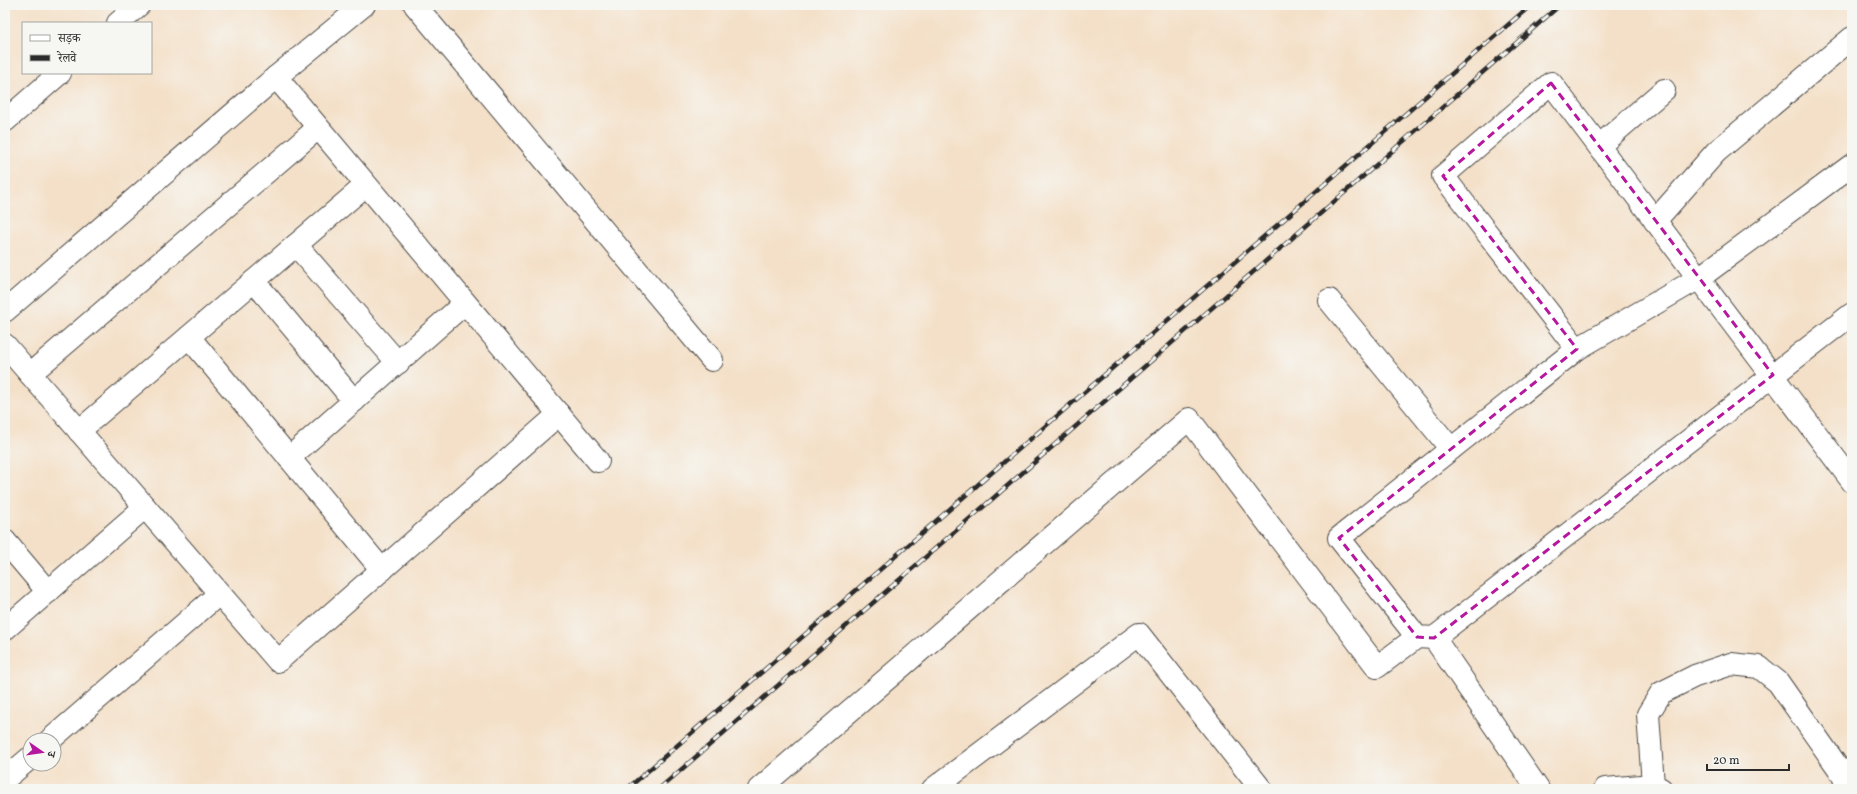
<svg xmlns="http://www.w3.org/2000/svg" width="1857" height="794" font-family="Vollkorn,'Noto Serif Devanagari',serif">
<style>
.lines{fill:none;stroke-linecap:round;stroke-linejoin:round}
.minor-casing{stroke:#494643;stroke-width:24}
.minor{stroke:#fff;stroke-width:22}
.rail-casing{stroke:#2b2b2b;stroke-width:4.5}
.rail{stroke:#f6f6f2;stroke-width:3;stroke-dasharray:9;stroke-linecap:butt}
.marked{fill:none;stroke:#b5179e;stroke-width:3;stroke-dasharray:8 5;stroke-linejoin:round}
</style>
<rect width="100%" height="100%" fill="#f6f6f2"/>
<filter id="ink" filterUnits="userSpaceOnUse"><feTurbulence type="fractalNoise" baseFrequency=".025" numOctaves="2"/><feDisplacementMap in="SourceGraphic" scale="8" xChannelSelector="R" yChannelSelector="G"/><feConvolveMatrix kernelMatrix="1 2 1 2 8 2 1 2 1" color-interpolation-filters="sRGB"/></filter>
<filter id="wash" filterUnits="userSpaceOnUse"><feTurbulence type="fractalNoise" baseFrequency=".012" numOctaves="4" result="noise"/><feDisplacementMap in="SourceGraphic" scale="16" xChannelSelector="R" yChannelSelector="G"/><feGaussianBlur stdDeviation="0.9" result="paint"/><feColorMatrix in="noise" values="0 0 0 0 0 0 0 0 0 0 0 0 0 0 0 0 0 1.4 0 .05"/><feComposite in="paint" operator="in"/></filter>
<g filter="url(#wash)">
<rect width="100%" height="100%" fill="#f4e0c8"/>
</g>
<g filter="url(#ink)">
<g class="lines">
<defs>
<g id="minor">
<path d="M415 5 712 360"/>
<path d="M118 23 139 5"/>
<path d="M276 77 598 461"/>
<path d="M5 121 60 73"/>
<path d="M1599 146 1664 90"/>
<path d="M1852 165 1699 278 1577 349 1339 538 1417 637 1434 638 1852 314"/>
<path d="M1655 221 1716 152 1852 38"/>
<path d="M296 245 398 363"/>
<path d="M254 281 354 401"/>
<path d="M1329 300 1451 449"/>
<path d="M5 311 276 77 364 5"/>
<path d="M189 337 382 570"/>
<path d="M5 345 278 661 559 414"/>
<path d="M1577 349 1443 176 1551 83 1852 481"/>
<path d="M30 374 318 128"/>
<path d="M79 431 366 185"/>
<path d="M289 458 465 303"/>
<path d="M5 541 48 592"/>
<path d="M5 629 145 507"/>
<path d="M1434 638 1538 789"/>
<path d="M50 740 219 594"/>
<path d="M5 779 30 758"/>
<path d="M1653 785 1648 714 1661 693 1695 676 1731 664 1759 667 1778 682 1839 769 1847 783 1843 789"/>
<path d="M759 789 1189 419 1377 667 1417 637"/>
<path d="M933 789 1139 634 1261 789"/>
<path d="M1605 789 1653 785 1661 789"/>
</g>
</defs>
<use href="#minor" class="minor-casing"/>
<use href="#minor" class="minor"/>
<defs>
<g id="rail">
<path d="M627 789 1531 5"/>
<path d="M659 789 1560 5"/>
</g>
</defs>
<use href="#rail" class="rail-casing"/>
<use href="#rail" class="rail"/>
</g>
</g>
<path class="marked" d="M1551 83 1773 375 1434 638 1417 637 1339 538 1577 349 1443 176Z"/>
<rect width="1857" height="794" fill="none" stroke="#f6f6f2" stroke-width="20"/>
<rect x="22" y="22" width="130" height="52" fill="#f6f6f2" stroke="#a5a5a2"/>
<rect x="30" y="35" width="20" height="6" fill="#ffffff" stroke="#a5a5a2"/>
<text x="58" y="42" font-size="12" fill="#2b2b2b">सड़क</text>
<rect x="30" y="55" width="20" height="6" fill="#2b2b2b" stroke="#a5a5a2"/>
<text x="58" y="62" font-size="12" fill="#2b2b2b">रेलवे</text>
<g transform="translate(42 752) rotate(103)"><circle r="19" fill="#f6f6f2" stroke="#a5a5a2"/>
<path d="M0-3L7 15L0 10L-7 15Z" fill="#b5179e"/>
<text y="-6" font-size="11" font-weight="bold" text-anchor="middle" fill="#2b2b2b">उ</text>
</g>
<path d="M1707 764v6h82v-6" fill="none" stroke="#2b2b2b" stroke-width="2"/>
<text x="1713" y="764" font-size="12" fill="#2b2b2b" stroke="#f6f6f2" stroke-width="3" paint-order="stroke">20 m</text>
</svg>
